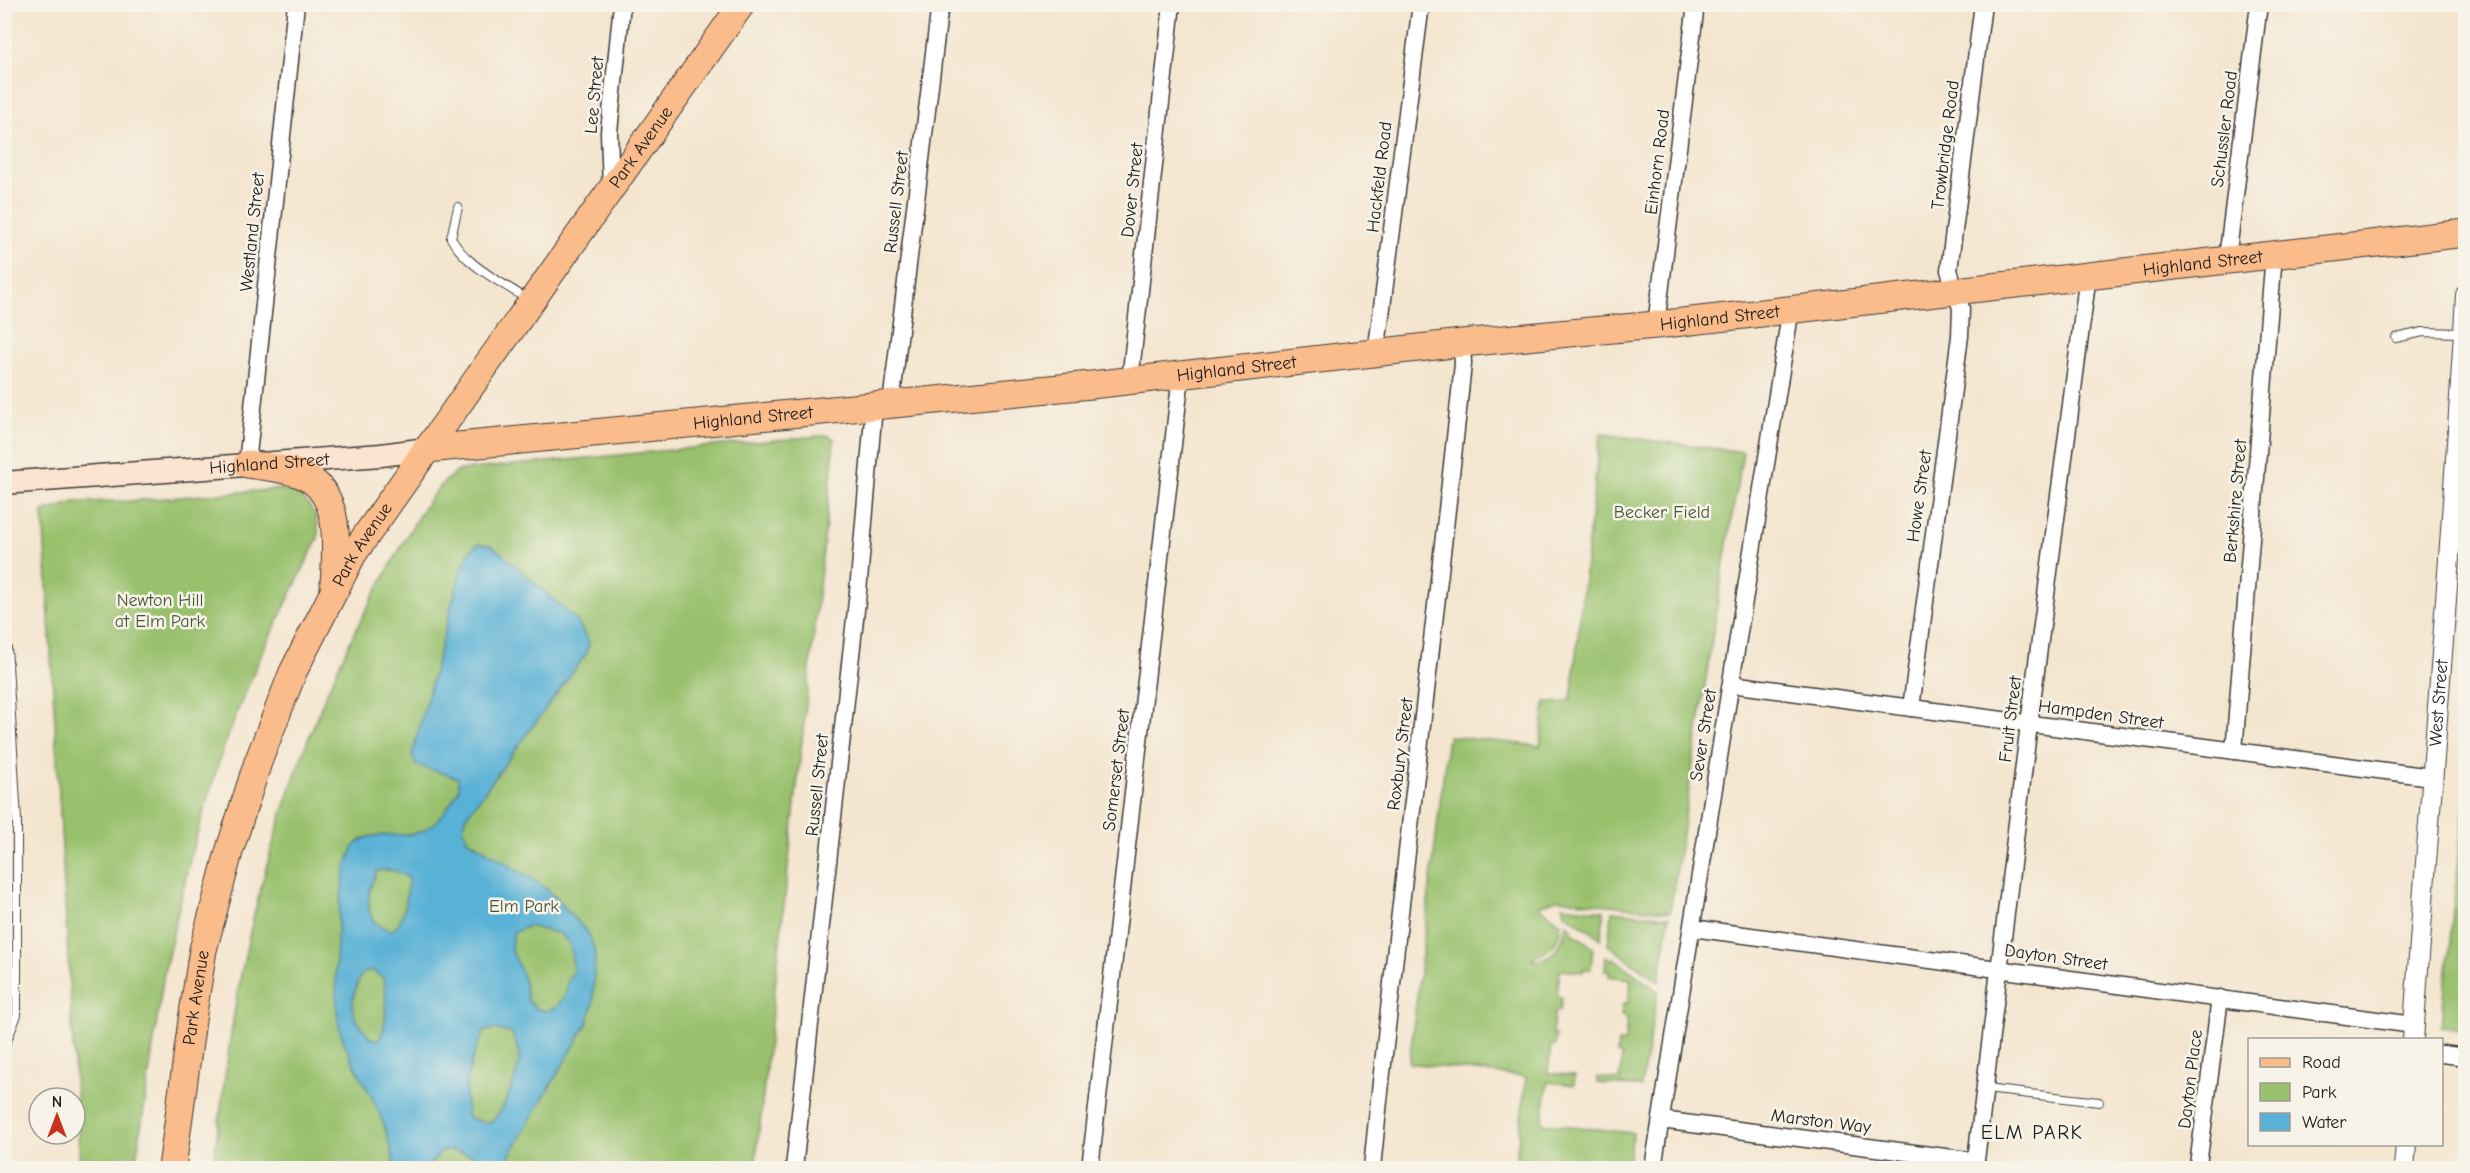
<svg xmlns="http://www.w3.org/2000/svg" width="2470" height="1173" font-family="'Comic Neue',sans-serif">
<style>
.green{fill:#99c16d;stroke:#5a6e44;stroke-width:1.5}
.water{fill:#59b1d6;stroke:#3a6679;stroke-width:1.5;fill-rule:evenodd}
.lines{fill:none;stroke-linecap:round;stroke-linejoin:round}
.service-casing{stroke:#3c3a37;stroke-width:10}
.minor-casing{stroke:#3c3a37;stroke-width:19}
.tertiary-casing{stroke:#3c3a37;stroke-width:22}
.secondary-casing{stroke:#3c3a37;stroke-width:25}
.primary-casing{stroke:#3c3a37;stroke-width:28}
.trunk-casing{stroke:#3c3a37;stroke-width:29}
.service{stroke:#fff;stroke-width:8}
.minor{stroke:#fff;stroke-width:16}
.tertiary{stroke:#fff;stroke-width:20}
.secondary{stroke:#fde4d1;stroke-width:22}
.primary{stroke:#fabc8b;stroke-width:26}
.trunk{stroke:#fabc8b;stroke-width:27}
.labels{text-anchor:middle;stroke-width:5;stroke-linejoin:round;paint-order:stroke}
.street-label{font-size:18px;fill:#1c1c1c;stroke:#f7f3e8}
.park-label{font-size:18px;fill:#485638;stroke:#f7f3e8}
.neighbourhood-label{font-size:20px;letter-spacing:1.5px;fill:#1c1c1c;stroke:#f7f3e8}
</style>
<rect width="100%" height="100%" fill="#f7f3e8"/>
<filter id="ink" filterUnits="userSpaceOnUse"><feTurbulence type="fractalNoise" baseFrequency=".0167" numOctaves="2"/><feDisplacementMap in="SourceGraphic" scale="12" xChannelSelector="R" yChannelSelector="G"/><feConvolveMatrix kernelMatrix="1 2 1 2 8 2 1 2 1" color-interpolation-filters="sRGB"/></filter>
<filter id="wash" filterUnits="userSpaceOnUse"><feTurbulence type="fractalNoise" baseFrequency=".008" numOctaves="4" result="noise"/><feDisplacementMap in="SourceGraphic" scale="24" xChannelSelector="R" yChannelSelector="G"/><feGaussianBlur stdDeviation="1.35" result="paint"/><feColorMatrix in="noise" values="0 0 0 0 0 0 0 0 0 0 0 0 0 0 0 0 0 1.4 0 .05"/><feComposite in="paint" operator="in"/></filter>
<g filter="url(#wash)">
<rect width="100%" height="100%" fill="#f4e5cf"/>
<g class="green">
<path d="M1600 434 1743 452 1722 574 1670 912 1557 899 1538 906 1561 923C1560 943 1548 954 1531 958L1536 961C1555 957 1564 942 1566 924L1572 928V932L1593 947 1591 969H1584L1583 972 1560 970 1557 996 1562 997 1560 1010 1555 1011 1552 1034 1556 1035 1555 1046H1551L1548 1073 1575 1076 1574 1085 1548 1082 1542 1123 1633 1133 1627 1168H1515L1526 1077 1409 1063 1448 736 1540 746 1545 702 1562 703 1571 699Z"/>
<path d="M829 435 834 439 832 468 755 1168H212C223 1104 228 1039 241 975 270 828 320 685 396 556 410 531 434 482 461 470Z"/>
<path d="M280 489C305 492 320 514 318 538L262 653 238 710 221 755 192 850 164 973 135 1168H80L43 512 74 502 131 501Z"/>
<path d="M2465 797 2466 1030H2465L2441 1027Z"/>
<path d="M1562 906 1604 911 1601 939 1565 913Z"/>
<path d="M1612 911 1669 917 1659 982 1608 945Z"/>
<path d="M1606 956 1612 960 1613 958 1658 991 1641 1087 1598 1083V1077L1620 1080 1622 1055 1617 1054 1618 1042H1625L1627 1017 1621 1016 1623 1003H1628L1631 979 1609 976V971H1605Z"/>
</g>
<path class="water" d="M478 544 489 545 495 548 515 565 577 621 589 642 586 654 474 806 467 815 463 828 467 839 472 842 540 884 554 896 589 934 595 952 593 1004 587 1024 502 1168H474L477 1163 472 1155 450 1150 440 1152 428 1168H395C391 1147 386 1128 377 1108 366 1083 349 1060 341 1034 331 1005 336 869 355 846 370 827 400 840 420 832 437 825 451 804 459 789L458 778 416 765 412 755 461 570 469 552ZM386 870 396 871 409 878C406 894 406 920 393 930 361 927 366 893 377 871ZM528 926 561 934 568 942 572 952 573 971 568 980 566 994 557 1007 546 1011 537 1009 528 1001 523 976 511 949 513 933ZM372 970 384 979C387 996 388 1024 379 1040L370 1038C366 1031 358 1024 355 1017 349 1003 356 986 362 973ZM494 1029 512 1033C515 1042 520 1052 519 1061 517 1074 503 1116 491 1121 484 1124 475 1120 468 1117 461 1088 471 1056 485 1031Z"/>
</g>
<g filter="url(#ink)">
<g class="lines">
<defs>
<g id="service">
<path d="M458 207 451 238C466 266 502 282 528 300"/>
<path d="M2396 338 2423 332 2463 333"/>
<path d="M4 642 7 647 17 821V1015L4 1048"/>
<path d="M1986 1089 2099 1102"/>
</g>
<g id="minor">
<path d="M611 188 609 132 622 4"/>
<path d="M2227 259 2259 4"/>
<path d="M1656 325 1696 4"/>
<path d="M1376 354 1421 4"/>
<path d="M1130 380 1172 4"/>
<path d="M891 404 940 4"/>
<path d="M247 464 296 4"/>
<path d="M1731 684 2431 777"/>
<path d="M1911 708 1960 336 1961 308 1949 270 1983 4"/>
<path d="M2234 751 2274 254"/>
<path d="M1692 928 2414 1025"/>
<path d="M2442 1054 2466 1057"/>
<path d="M1661 1120 1976 1161"/>
<path d="M2198 1165 2220 998"/>
<path d="M794 1168 858 592 874 406"/>
<path d="M1090 1168 1181 375"/>
<path d="M1372 1168C1399 900 1435 632 1463 364L1462 343"/>
<path d="M1653 1168 1791 308"/>
<path d="M1975 1168 2029 724 2088 275"/>
</g>
<g id="tertiary">
<path id="s1" d="M2413 1040C2430 791 2453 544 2466 295"/>
<path d="M2404 1168 2406 1144"/>
</g>
<g id="secondary">
<path id="s2" d="M4 483 381 455 427 449"/>
</g>
<g id="primary">
<path id="s3" d="M427 449 742 4"/>
</g>
<g id="trunk">
<path d="M247 464C264 467 286 468 302 475 343 492 336 549 334 584"/>
<path id="s4" d="M172 1168 193 1013 203 950 229 852 258 762 293 672 353 554 427 449 1091 385 1462 343 1656 325 2466 233"/>
</g>
</defs>
<use href="#service" class="service-casing"/>
<use href="#minor" class="minor-casing"/>
<use href="#tertiary" class="tertiary-casing"/>
<use href="#secondary" class="secondary-casing"/>
<use href="#primary" class="primary-casing"/>
<use href="#trunk" class="trunk-casing"/>
<use href="#service" class="service"/>
<use href="#minor" class="minor"/>
<use href="#tertiary" class="tertiary"/>
<use href="#secondary" class="secondary"/>
<use href="#primary" class="primary"/>
<use href="#trunk" class="trunk"/>
</g>
</g>
<g class="labels">
<g class="street-label">
<text transform="translate(594 95) rotate(-85)" y="6">Lee Street</text>
<text transform="translate(2224 129) rotate(-83)" y="6">Schussler Road</text>
<text transform="translate(1945 145) rotate(-83)" y="6">Trowbridge Road</text>
<text dy="6" stroke="none"><textPath href="#s3" startOffset="370">Park Avenue</textPath></text>
<text transform="translate(1657 162) rotate(-83)" y="6">Einhorn Road</text>
<text transform="translate(1379 177) rotate(-83)" y="6">Hackfeld Road</text>
<text transform="translate(1132 190) rotate(-84)" y="6">Dover Street</text>
<text transform="translate(896 202) rotate(-83)" y="6">Russell Street</text>
<text transform="translate(252 232) rotate(-84)" y="6">Westland Street</text>
<text dy="6" stroke="none"><textPath href="#s4" startOffset="2559">Highland Street</textPath></text>
<text dy="6" stroke="none"><textPath href="#s4" startOffset="2073">Highland Street</textPath></text>
<text dy="6" stroke="none"><textPath href="#s4" startOffset="1587">Highland Street</textPath></text>
<text dy="6" stroke="none"><textPath href="#s4" startOffset="1101">Highland Street</textPath></text>
<text dy="6" stroke="none"><textPath href="#s2" startOffset="266">Highland Street</textPath></text>
<text transform="translate(1919 496) rotate(-82)" y="6">Howe Street</text>
<text transform="translate(2235 501) rotate(-85)" y="6">Berkshire Street</text>
<text dy="6" stroke="none"><textPath href="#s4" startOffset="658">Park Avenue</textPath></text>
<text dy="6" stroke="none"><textPath href="#s1" startOffset="338">West Street</textPath></text>
<text transform="translate(2101 714) rotate(8)" y="6">Hampden Street</text>
<text transform="translate(2010 719) rotate(-83)" y="6">Fruit Street</text>
<text transform="translate(1703 735) rotate(-81)" y="6">Sever Street</text>
<text transform="translate(1400 754) rotate(-83)" y="6">Roxbury Street</text>
<text transform="translate(1116 770) rotate(-83)" y="6">Somerset Street</text>
<text transform="translate(817 785) rotate(-84)" y="6">Russell Street</text>
<text transform="translate(2056 957) rotate(8)" y="6">Dayton Street</text>
<text dy="6" stroke="none"><textPath href="#s4" startOffset="172">Park Avenue</textPath></text>
<text transform="translate(2190 1079) rotate(-83)" y="6">Dayton Place</text>
<text transform="translate(1821 1121) rotate(7)" y="6">Marston Way</text>
</g>
<g class="park-label">
<text x="1662" y="518">Becker Field</text>
<text x="160" y="606">Newton Hill<tspan x="160" dy="21">at Elm Park</tspan></text>
<text x="524" y="912">Elm Park</text>
</g>
<g class="neighbourhood-label">
<text x="2032" y="1139">ELM PARK</text>
</g>
</g>
<rect width="2470" height="1173" fill="none" stroke="#f7f3e8" stroke-width="24"/>
<rect x="2248" y="1038" width="195" height="108" fill="#f7f3e8" stroke="#9f9d96" stroke-width="1.5"/>
<rect x="2260" y="1058" width="30" height="9" fill="#fabc8b" stroke="#9f9d96" stroke-width="1.5"/>
<text x="2302" y="1068" font-size="18" fill="#1c1c1c">Road</text>
<rect x="2260" y="1083" width="30" height="18" fill="#99c16d" stroke="#9f9d96" stroke-width="1.5"/>
<text x="2302" y="1098" font-size="18" fill="#1c1c1c">Park</text>
<rect x="2260" y="1113" width="30" height="18" fill="#59b1d6" stroke="#9f9d96" stroke-width="1.5"/>
<text x="2302" y="1128" font-size="18" fill="#1c1c1c">Water</text>
<g transform="translate(57 1116)"><circle r="28" fill="#f7f3e8" stroke="#9f9d96" stroke-width="1.5"/>
<path d="M0-4.5L10 22L0 15L-10 22Z" fill="#c8321e"/>
<text y="-9" font-size="16" font-weight="bold" text-anchor="middle" fill="#1c1c1c">N</text>
</g>
</svg>
